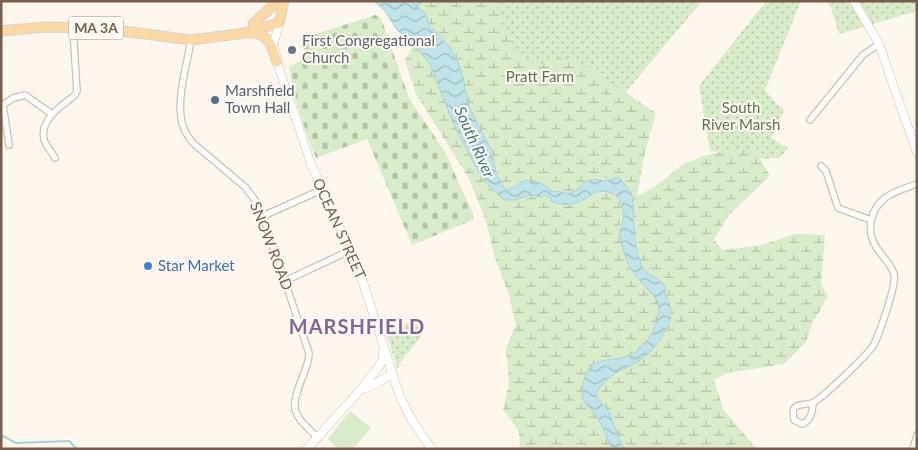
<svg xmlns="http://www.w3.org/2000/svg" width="918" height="450" font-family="Lato,sans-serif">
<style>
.green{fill:url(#green-dots)}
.wetland{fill:url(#wetland-marsh)}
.cemetery{fill:url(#cemetery-stones)}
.pitch{fill:#d8ecc9}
.water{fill:url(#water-waves);stroke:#a5d3da}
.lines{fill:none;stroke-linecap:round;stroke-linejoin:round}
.stream{stroke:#a5d3da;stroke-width:2}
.street-casing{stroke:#d1beb0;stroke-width:8}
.secondary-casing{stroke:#d6c0b0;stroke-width:9}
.primary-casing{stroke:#dad1cd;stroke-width:11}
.street{stroke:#fff;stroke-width:5.5}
.secondary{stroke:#fff;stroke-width:8}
.primary{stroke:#fbd9a5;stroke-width:9}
.worship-dot{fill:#6b7280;stroke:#fffaf3;stroke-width:2}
.service-dot{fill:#5c6f8a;stroke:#fffaf3;stroke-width:2}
.shop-dot{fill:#3f7fe0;stroke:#fffaf3;stroke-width:2}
.labels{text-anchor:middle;stroke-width:4;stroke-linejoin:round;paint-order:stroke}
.shield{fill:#fffaf3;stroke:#a28b7f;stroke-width:1}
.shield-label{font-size:14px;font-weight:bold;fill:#7a5c4d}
.worship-label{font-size:15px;fill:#5b616d;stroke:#fffaf3;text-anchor:start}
.park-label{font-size:15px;fill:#537a41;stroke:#fffaf3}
.service-label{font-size:15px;fill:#4e5e75;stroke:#fffaf3;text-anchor:start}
.street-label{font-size:15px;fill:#7a5c4d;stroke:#fffaf3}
.shop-label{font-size:15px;fill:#366cbe;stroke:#fffaf3;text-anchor:start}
.water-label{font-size:16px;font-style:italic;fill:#437c86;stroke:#fffaf3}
.district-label{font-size:20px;font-weight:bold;letter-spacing:1px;fill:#846695;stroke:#fffaf3}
</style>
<defs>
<pattern id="green-dots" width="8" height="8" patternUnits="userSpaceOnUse" patternTransform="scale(1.25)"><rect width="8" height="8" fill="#d8ecc9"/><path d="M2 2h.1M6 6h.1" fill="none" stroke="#b4c2a5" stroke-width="1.8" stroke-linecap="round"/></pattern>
<pattern id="wetland-marsh" width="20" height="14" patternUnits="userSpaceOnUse" patternTransform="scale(1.25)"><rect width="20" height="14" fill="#d8ecc9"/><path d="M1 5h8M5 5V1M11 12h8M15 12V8" fill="none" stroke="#b4c2a5"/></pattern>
<pattern id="cemetery-stones" width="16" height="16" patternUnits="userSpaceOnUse" patternTransform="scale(1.25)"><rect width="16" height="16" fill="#d8ecc9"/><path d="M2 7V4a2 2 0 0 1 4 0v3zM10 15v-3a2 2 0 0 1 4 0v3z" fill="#b4c2a5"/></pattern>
<pattern id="water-waves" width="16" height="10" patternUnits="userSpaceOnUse" patternTransform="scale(1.25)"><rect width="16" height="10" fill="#bfe3e8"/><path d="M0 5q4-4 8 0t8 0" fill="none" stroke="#a0bbbe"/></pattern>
</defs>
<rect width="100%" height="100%" fill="#fdf6ec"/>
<g class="green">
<path d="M411 1H702L546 187 464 73 461 75 455 56Z"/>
<path d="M766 1H801L765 90 773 100 784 110 771 138 788 148 781 157 766 159 710 151 699 86Z"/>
<path d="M826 1H917V11L839 34 831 7Z"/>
<path d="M413 321 423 334 399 364V367L397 368 386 331Z"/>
</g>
<g class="wetland">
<path d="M411 1H495L517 54 540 66 561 57 588 67 656 113 645 152 637 196 653 188 682 165 703 156 740 148 755 150 770 176 728 216 714 240 723 250 762 245 795 234 825 235 821 284 828 296 812 324 806 342 784 364 727 373 714 380 723 409 757 449H625L622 445 609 412 596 396 597 389 603 383 621 373 664 333 669 325 672 314 669 302 665 295 661 280C655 278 649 275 645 270 634 258 633 215 633 199L631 193 617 177C606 181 603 177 593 178 583 179 581 188 573 192 567 195 560 190 553 192L541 183 517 184 509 190 504 188 500 182 491 149 469 107 463 77 457 60 449 46 429 24 426 14Z"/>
<path d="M414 44 430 64 490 188 525 198 531 195 545 194 552 199 551 201C554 202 558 204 561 205 578 209 592 189 609 193 632 198 618 221 620 235 621 243 624 253 627 261 632 275 648 288 657 300 664 319 649 344 633 354 625 358 617 357 610 359 602 361 593 368 586 373L582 394 597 416 612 449H520L519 431 503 409 509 383 506 348 516 325 508 292 495 258 485 218 468 177 416 94 405 60Z"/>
</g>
<path class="cemetery" d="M375 15 381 18 409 98 445 152 473 214V220L412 245 367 139 316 158C304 128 294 99 289 67L305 58V51L301 39Z"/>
<path class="pitch" d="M350 411 371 428 353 449H338L328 439Z"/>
<path class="water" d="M374 1H411L426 14 429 25 449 46 457 60 463 77 469 107 491 149 497 175 504 188 509 190 525 180 541 183 553 192C560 190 563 194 569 193 577 193 579 185 585 182 595 176 598 181 608 180 613 179 615 177 620 178L631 193 633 199C633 215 634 257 644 269 650 276 660 278 665 286V295C673 307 673 319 665 331 659 341 653 351 643 358 630 368 598 379 596 396L609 412 622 445 625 449H612C607 438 603 427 597 417 593 410 583 404 582 395 582 391 583 385 584 380 590 354 612 363 630 355 648 347 664 318 657 300 648 288 632 275 627 261 624 253 621 243 620 235 619 231 621 231 621 227 625 214 624 196 608 192 586 188 582 214 550 201L552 199 545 195 541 197 531 195 514 200H505L490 188 477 169 453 123 430 64 414 44 397 30 385 11Z"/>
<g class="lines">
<g class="stream">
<path d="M416 7 419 3 424 1"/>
<path d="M1 435 16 443 69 441 77 449"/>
</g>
<defs>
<g id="street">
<path d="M191 40C187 65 175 102 183 126 185 133 189 138 193 143L245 187 255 200 263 216 309 353C309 361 306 368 303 376 289 411 292 413 318 438"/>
<path d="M810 120 863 55 879 44"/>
<path d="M9 145 3 105 13 98 25 95 52 114"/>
<path d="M55 158C52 152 46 146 44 140 39 119 62 106 75 95L77 91 73 28"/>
<path d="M821 166 826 171 838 208 871 220"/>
<path d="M263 216 321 190"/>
<path d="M285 281 351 250"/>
<path d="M813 403C812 412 812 420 802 424L794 420 793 412 794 408C800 403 806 405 812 403 821 400 867 355 873 346 879 335 897 284 894 274 891 263 880 255 875 245 866 229 871 209 885 198 894 191 906 188 917 184"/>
<path d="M913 449 917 435"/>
</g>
<g id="secondary">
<path d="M854 1 879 44 917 153"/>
<path d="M279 23 274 43 277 62 311 164 360 273 400 397 413 422 432 449"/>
<path d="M363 389 379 382 392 374"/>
<path d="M307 449 361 389 378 368 383 359V351"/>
</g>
<g id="primary">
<path d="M279 23 284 1"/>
<path d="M253 24 278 1"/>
<path d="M1 31 45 27 100 28 191 40 245 33 279 23"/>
<path d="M250 33C269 33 272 47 277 62"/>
</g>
</defs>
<use href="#street" class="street-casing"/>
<use href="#secondary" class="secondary-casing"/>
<use href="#primary" class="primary-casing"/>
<use href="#street" class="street"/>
<use href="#secondary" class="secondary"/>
<use href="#primary" class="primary"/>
</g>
<circle class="worship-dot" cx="292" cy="50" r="5"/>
<circle class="service-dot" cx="215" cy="100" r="5"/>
<circle class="shop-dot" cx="148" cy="266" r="5"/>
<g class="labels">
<rect class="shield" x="68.5" y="16.5" width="55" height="23" rx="4"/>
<g class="shield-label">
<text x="96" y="33">MA 3A</text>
</g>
<g class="worship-label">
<text x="302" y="46">First Congregational<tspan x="302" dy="17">Church</tspan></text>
</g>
<g class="park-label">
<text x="540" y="82">Pratt Farm</text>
<text x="741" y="113">South<tspan x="741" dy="17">River Marsh</tspan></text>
</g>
<g class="service-label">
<text x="225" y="96">Marshfield<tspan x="225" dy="17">Town Hall</tspan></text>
</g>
<g class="street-label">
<text transform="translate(339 229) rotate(66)" y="5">OCEAN STREET</text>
<text transform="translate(271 246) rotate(69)" y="5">SNOW ROAD</text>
</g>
<g class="shop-label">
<text x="158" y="271">Star Market</text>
</g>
<g class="water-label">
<text transform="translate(475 142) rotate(66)" y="6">South River</text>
</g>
<g class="district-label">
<text x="357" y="334">MARSHFIELD</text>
</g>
</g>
<rect width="918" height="450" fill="none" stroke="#7a5c4d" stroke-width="5"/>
</svg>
